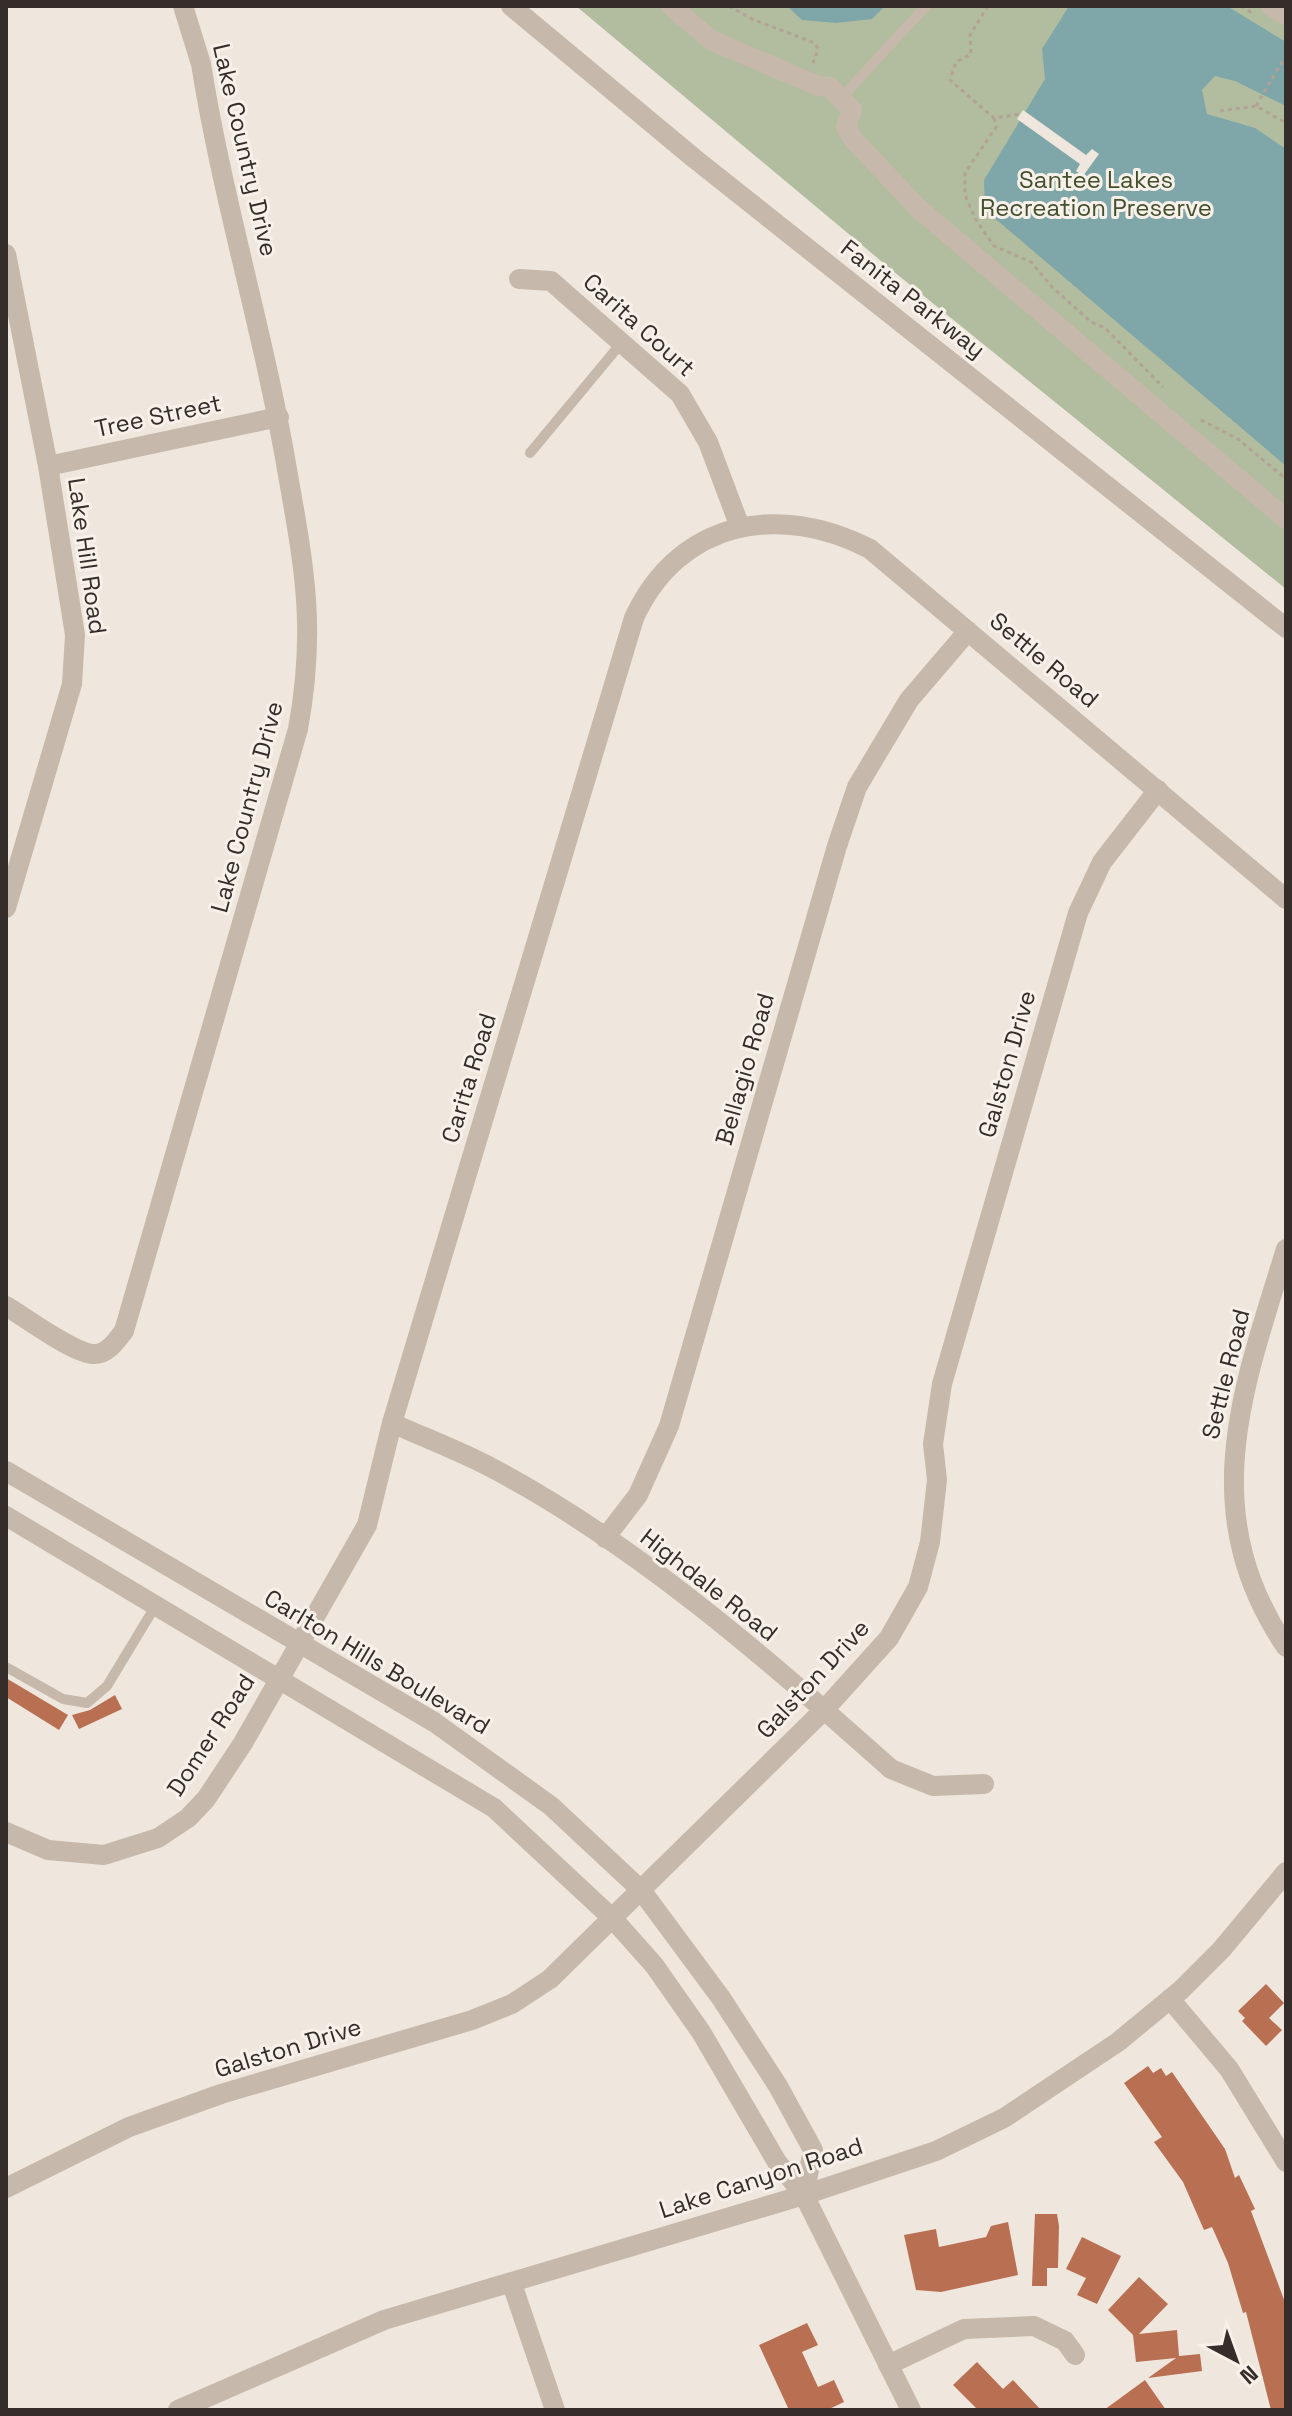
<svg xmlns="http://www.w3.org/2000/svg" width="1292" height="2416" font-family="'Space Grotesk',sans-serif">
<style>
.green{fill:#b2bd9f}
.water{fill:#7fa6a9}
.pier{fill:#efe7dd}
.building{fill:#b96f52}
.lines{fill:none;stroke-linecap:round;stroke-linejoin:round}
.path{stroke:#b2a295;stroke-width:3;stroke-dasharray:4 4;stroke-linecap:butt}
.service{stroke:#c6b8aa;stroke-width:10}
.minor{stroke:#c6b8aa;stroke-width:20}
.tertiary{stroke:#c6b8aa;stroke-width:20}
.labels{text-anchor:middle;stroke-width:6;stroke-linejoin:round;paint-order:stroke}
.street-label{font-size:24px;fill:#352d29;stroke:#f8f1e9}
.park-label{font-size:24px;fill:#43502f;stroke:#f8f1e9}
</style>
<rect width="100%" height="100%" fill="#efe7dd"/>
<path class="green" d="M576 6H1286V589L893 271Z"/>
<g class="water">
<path d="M787 6H885L872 19 836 23 802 20Z"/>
<path d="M1069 6H1227L1286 42V106L1235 81 1215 76 1202 90 1207 114 1255 128 1286 149V466L985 210 984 180 1045 79 1042 49Z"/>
</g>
<path class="pier" d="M1023 110 1086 155 1092 149 1099 154 1083 176 1076 171 1080 164 1017 119Z"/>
<g class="building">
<path d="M6 1678 68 1715 59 1730 6 1697Z"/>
<path d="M115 1695 122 1709 79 1729 72 1715 90 1710Z"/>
<path d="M1266 1984 1284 2003 1269 2018 1282 2030 1266 2046 1242 2021 1245 2018 1238 2011Z"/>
<path d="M1148 2066 1153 2073 1161 2068 1166 2076 1172 2072 1225 2149 1235 2178 1239 2175 1255 2209 1251 2211 1286 2305V2410H1271L1246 2312 1243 2313 1228 2263 1212 2227 1204 2230 1183 2182 1154 2142 1162 2137 1124 2083Z"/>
<path d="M1035 2214H1057L1059 2226 1058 2268H1047V2286H1032Z"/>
<path d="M1008 2222 1018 2275 941 2292 916 2290 904 2235 936 2229 939 2247 986 2237 991 2226Z"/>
<path d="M1082 2237 1121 2256 1097 2304 1077 2295 1086 2278 1066 2269Z"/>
<path d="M1139 2277 1168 2304 1139 2334 1177 2330 1179 2356 1200 2354 1202 2371 1148 2378 1176 2358 1136 2362 1133 2335 1108 2310Z"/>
<path d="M807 2323 818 2345 802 2352 818 2387 834 2380 844 2402 827 2410H789L759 2345Z"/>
<path d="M977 2362 1003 2389 1013 2380 1041 2410H978L953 2385Z"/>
<path d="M1145 2380 1166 2410H1104Z"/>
</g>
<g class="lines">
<g class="path">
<path d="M729 6 752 19 815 43 818 49 813 63"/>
<path d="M988 6 970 35 971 54 956 62 950 80 994 118 1020 114"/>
<path d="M1241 6 1252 13"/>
<path d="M1256 106 1286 55"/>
<path d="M1220 111 1256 106 1286 123"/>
<path d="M994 118 996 127 965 173V195L976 220 994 246 1031 262 1052 287 1091 322 1105 328 1163 387"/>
<path d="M1201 420 1238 439 1286 479"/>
</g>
<g class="service">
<path d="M841 98 926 6"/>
<path d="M530 453 623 341"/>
<path d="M6 1667 63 1699 87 1703 107 1686 156 1605"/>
</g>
<g class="minor">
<path d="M671 6 711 40 818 86 830 87 852 110 846 127 853 139 919 209 1286 519"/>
<path d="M1271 6 1286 15"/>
<path d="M6 254 48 466 75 635 72 684 6 908"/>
<path d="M519 279 551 281 680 394 708 442 740 527"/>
<path d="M48 466 279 417"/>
<path d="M1286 1249C1242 1391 1195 1512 1286 1647"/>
<path d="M6 1306C25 1317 75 1355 95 1354 108 1354 117 1340 124 1331L298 729C316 631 305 571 288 475 265 337 223 202 201 64L183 6"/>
<path d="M392 1423C425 1438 460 1451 492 1468 639 1546 767 1659 891 1769L933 1786 984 1784"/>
<path d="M605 1538 638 1495 669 1426 837 846 857 787 909 700 968 631"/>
<path d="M6 1832 48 1850 104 1855 158 1838 188 1818 206 1799 243 1743 367 1525 392 1423 634 618C679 520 779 502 870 549L1286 899"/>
<path d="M1170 1999 1229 2069 1286 2162"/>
<path d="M6 2188 129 2127 221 2094 472 2020 512 2004 550 1979 824 1710 889 1638 918 1587 930 1542 937 1480 933 1444 942 1384 1078 913 1102 862 1158 790"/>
<path d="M804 2195 911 2410"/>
<path d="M512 2284 555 2410"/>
<path d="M888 2365 964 2329 1034 2326 1065 2341 1075 2355"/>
</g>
<g class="tertiary">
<path d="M511 6 695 159 1286 628"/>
<path d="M6 1471 434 1722 551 1806 641 1890 721 1998 778 2086 813 2150 804 2195"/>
<path d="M6 1516 494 1808 613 1919 654 1965 701 2032 777 2162 804 2195"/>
<path d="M178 2410 384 2320 804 2195 936 2151 1004 2118 1118 2042 1181 1990 1222 1949 1286 1872"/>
</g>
</g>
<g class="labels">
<g class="street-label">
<text transform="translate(245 150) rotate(77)" y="8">Lake Country Drive</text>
<text transform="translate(913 299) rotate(38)" y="8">Fanita Parkway</text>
<text transform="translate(639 325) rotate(42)" y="8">Carita Court</text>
<text transform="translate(158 416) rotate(-12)" y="8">Tree Street</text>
<text transform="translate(87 556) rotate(82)" y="8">Lake Hill Road</text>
<text transform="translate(1044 660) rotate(40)" y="8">Settle Road</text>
<text transform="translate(247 807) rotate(-75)" y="8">Lake Country Drive</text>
<text transform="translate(1007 1064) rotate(-74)" y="8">Galston Drive</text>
<text transform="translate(745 1069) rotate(-74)" y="8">Bellagio Road</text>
<text transform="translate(469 1078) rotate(-73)" y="8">Carita Road</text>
<text transform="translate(1226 1374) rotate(-76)" y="8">Settle Road</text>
<text transform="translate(709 1585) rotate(38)" y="8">Highdale Road</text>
<text transform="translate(377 1662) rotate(31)" y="8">Carlton Hills Boulevard</text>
<text transform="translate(813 1679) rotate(-47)" y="8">Galston Drive</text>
<text transform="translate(211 1735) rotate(-57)" y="8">Domer Road</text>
<text transform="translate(288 2048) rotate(-17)" y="8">Galston Drive</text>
<text transform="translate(761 2178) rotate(-18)" y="8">Lake Canyon Road</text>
</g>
<g class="park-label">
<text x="1096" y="188">Santee Lakes<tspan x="1096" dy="28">Recreation Preserve</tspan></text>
</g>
</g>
<rect width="1292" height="2416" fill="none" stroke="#352d29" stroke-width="16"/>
<g transform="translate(1236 2360) rotate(139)" stroke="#f8f1e9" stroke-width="6" paint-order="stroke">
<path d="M0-6L14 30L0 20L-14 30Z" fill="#352d29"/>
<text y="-12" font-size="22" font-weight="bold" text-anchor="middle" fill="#352d29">N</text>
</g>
</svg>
